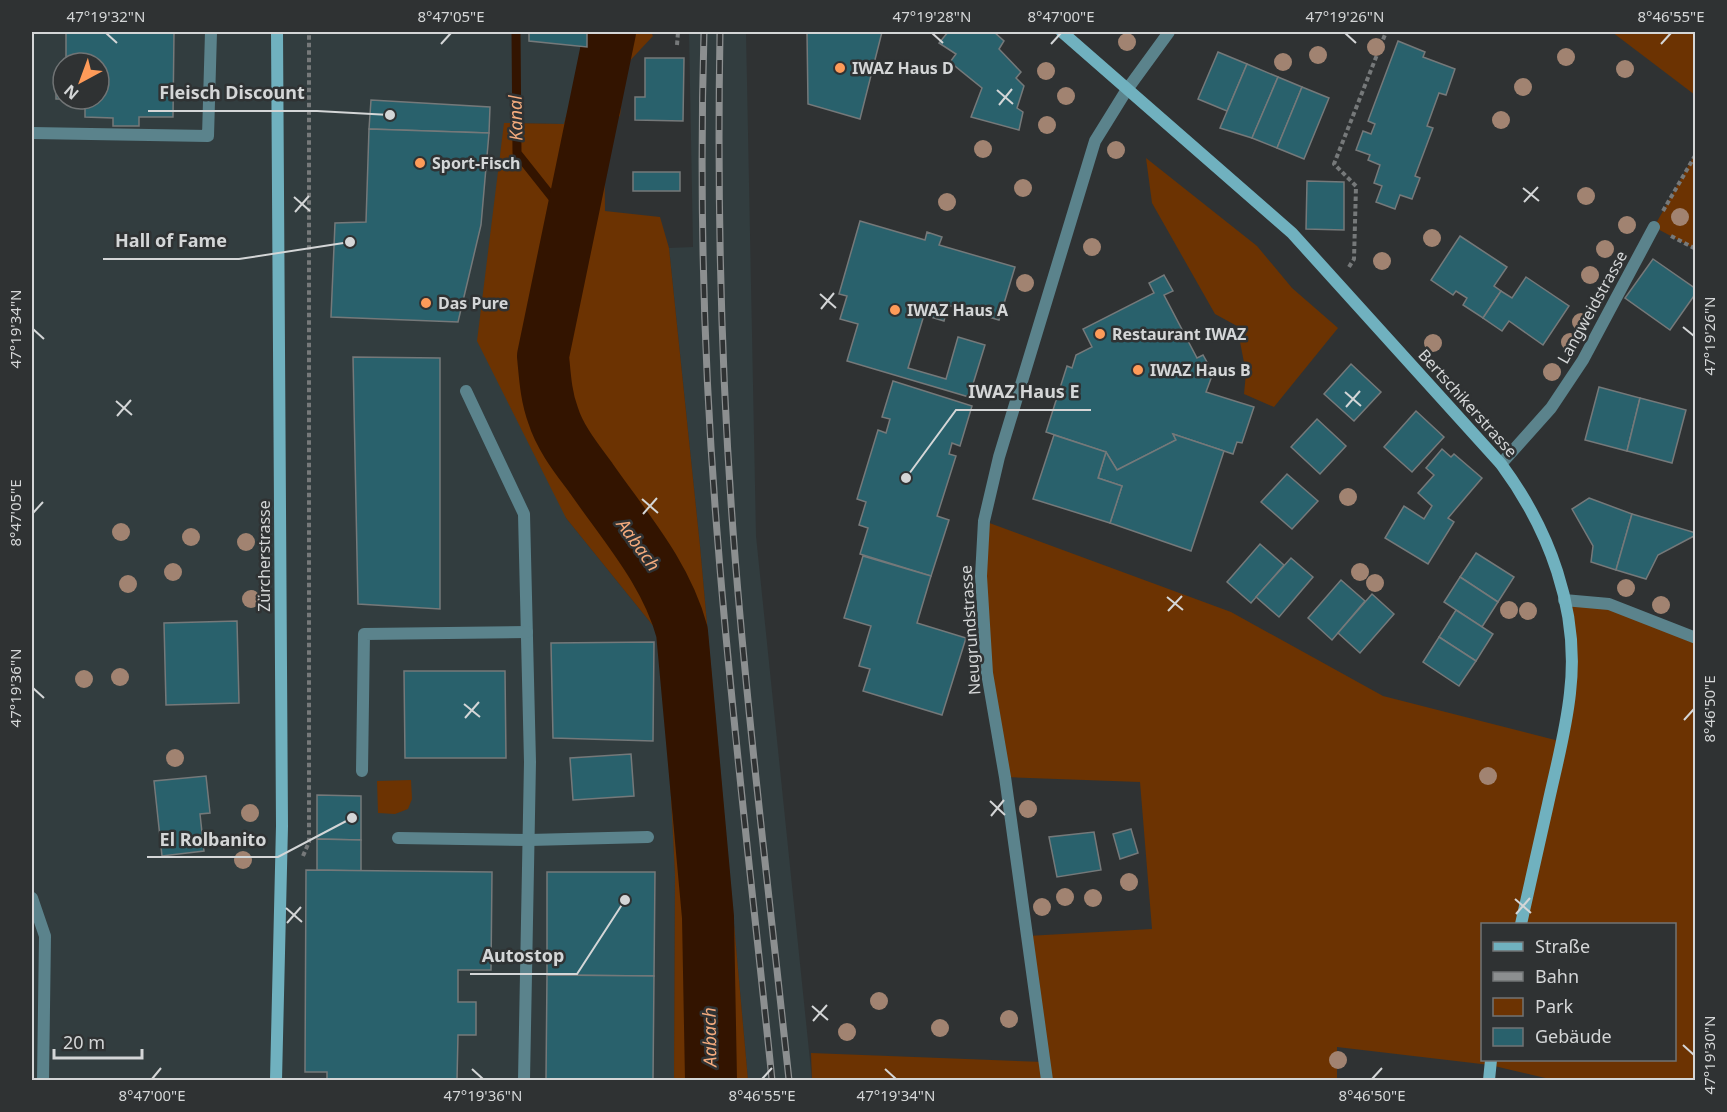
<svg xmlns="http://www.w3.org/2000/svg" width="1727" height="1112" font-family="'Noto Sans',sans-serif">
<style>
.built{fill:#323d3f;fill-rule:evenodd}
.green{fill:#6c3302;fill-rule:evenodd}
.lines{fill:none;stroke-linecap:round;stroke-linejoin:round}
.stream{stroke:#331400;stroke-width:9}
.river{stroke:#331400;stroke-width:52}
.building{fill:#29616c;stroke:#75797a;stroke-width:1.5}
.path{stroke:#76797a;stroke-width:4;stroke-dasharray:4.5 3;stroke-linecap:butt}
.lane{stroke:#5b838c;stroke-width:12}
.street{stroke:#5b838c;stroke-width:12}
.secondary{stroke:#70b1bf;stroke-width:12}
.rail-casing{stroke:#8c8f90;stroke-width:7}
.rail{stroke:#2f3233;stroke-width:4.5;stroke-dasharray:14;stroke-linecap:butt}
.tree{fill:#a18371}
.ticks{fill:none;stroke:#d4d6d7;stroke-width:2}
.poi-dot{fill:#fe9b59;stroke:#2f3233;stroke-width:2}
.labels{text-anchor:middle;stroke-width:5;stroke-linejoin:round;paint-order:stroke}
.poi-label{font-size:16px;font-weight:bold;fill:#d4d6d7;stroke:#2f3233;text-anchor:start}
.street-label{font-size:16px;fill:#d4d6d7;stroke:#2f3233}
.water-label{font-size:18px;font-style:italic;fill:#f4ab7d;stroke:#2f3233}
.leader{fill:none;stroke:#d4d6d7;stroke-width:2}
.callout-dot{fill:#d4d6d7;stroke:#2f3233;stroke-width:2}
.callout-label{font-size:18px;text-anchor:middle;font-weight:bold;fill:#d4d6d7;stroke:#2f3233;stroke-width:5;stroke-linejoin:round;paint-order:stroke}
.neatline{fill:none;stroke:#d4d6d7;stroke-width:2}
.ticks-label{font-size:15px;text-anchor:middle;fill:#d4d6d7}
</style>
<rect width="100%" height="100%" fill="#2f3233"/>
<g class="built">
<path d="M32 32H590L564 124 505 123 566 518 663 638 675 875 674 1080H32ZM63 63H99V99H63Z"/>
<path d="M689 32H746L756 536 812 1080H748L700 546 669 248 693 247Z"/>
</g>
<g class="green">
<path d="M590 32H651L653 36 625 66 620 116 604 124 605 211 660 217 669 248 700 546 748 1080H674L675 875 663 638 566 518 477 341 504 123 564 124Z"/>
<path d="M1612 32H1695V95Z"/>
<path d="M1695 154V249L1654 227Z"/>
<path d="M1146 158 1257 246 1292 288 1338 328 1274 407 1244 394 1246 373 1237 326 1215 314 1152 203Z"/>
<path d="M984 521 1231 612 1383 696 1563 742 1571 691 1564 600 1609 604 1695 638V1080H1554L1490 1065 1337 1047V1080H812L811 1053 1044 1062 1027 936 1152 929 1140 782 1005 777 987 673ZM1482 924H1674V1060H1482Z"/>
<path d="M411 780 412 799 408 809 395 814 378 813 377 781Z"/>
</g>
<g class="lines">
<path class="stream" d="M516 32 517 153 571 221"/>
<path class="river" d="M610 32 543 356C545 377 546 396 553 415 560 438 577 459 591 478 625 527 666 573 682 632L708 917 711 1080"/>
</g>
<g class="building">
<path d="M66 32H174L173 117H139V126H113V118L85 117V99H56V76H63V99H99V63H66Z"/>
<path d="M529 32H587V47L529 41Z"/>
<path d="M807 32H882L860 119 808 104Z"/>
<path d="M948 32H994L1004 41 999 49 1021 72 1016 78 1024 86 1017 108 1023 112 1019 130 971 117 982 88 950 62 956 54 939 43Z"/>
<path d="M1398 41 1425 52 1423 57 1455 69 1446 95 1439 93 1427 126 1433 128 1415 176 1420 178 1412 199 1400 195 1395 209 1376 202 1382 186 1374 183 1380 165 1368 160 1370 155 1356 150 1363 131 1371 134 1375 124 1368 121Z"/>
<path d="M1218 52 1247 64 1227 111 1198 99Z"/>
<path d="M645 58H684L683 121 635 120V97H645Z"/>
<path d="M1247 64 1278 77 1252 138 1220 128Z"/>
<path d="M1278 77 1302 87 1277 148 1252 138Z"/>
<path d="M1302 87 1329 98 1304 159 1277 148Z"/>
<path d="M371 100 490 107 489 133 369 129Z"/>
<path d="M369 129 489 133 481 225 458 322 331 317 335 223 366 222Z"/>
<rect x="633" y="172" width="47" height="19"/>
<path d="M1307 181 1344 182V230L1306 229Z"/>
<path d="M860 221 925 240 927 232 942 237 939 245 1015 267 999 320 948 305 944 321 924 315 908 368 946 379 958 337 985 345 969 397 847 361 858 324 840 319 847 296 839 294Z"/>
<path d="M1460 236 1507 267 1494 286 1501 291 1483 318 1463 305 1467 298 1456 291 1453 295 1431 280Z"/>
<path d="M1653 259 1696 289V293L1670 330 1625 298Z"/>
<path d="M1164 275 1173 291 1164 295 1197 358 1203 355 1213 373 1206 392 1254 407 1242 443 1237 442 1233 454 1173 434 1176 440 1117 470 1106 452 1046 432 1067 366 1072 368 1076 355 1092 347 1083 329 1154 293 1149 283Z"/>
<path d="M1526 277 1569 306 1543 345 1509 321 1502 331 1483 318 1501 291 1512 298Z"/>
<path d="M353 357 440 358V609L358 604Z"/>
<path d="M1351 364 1381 392 1354 421 1324 394Z"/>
<path d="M893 381 972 406 960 446 952 443 949 454 956 456 937 516 949 520 931 576 860 554 868 528 859 525 866 502 857 499 878 430 886 433 890 419 882 417Z"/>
<path d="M1599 387 1640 398 1627 451 1585 440Z"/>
<path d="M1640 398 1686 410 1672 463 1627 451Z"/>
<path d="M1416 411 1444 437 1412 472 1384 447Z"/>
<path d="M1317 419 1346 446 1320 474 1291 447Z"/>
<path d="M1173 434 1224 451 1191 551 1110 523 1122 486 1098 478 1106 452 1117 470 1176 440Z"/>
<path d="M1054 435 1106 452 1098 478 1122 486 1110 523 1033 499Z"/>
<path d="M1442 449 1451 457 1454 454 1482 478 1448 518 1454 522 1428 564 1385 538 1404 506 1424 519 1432 506 1418 493 1434 475 1426 468Z"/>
<path d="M1287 474 1318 501 1292 529 1261 502Z"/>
<path d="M1589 498 1632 514 1616 570 1591 562 1593 546 1572 509Z"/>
<path d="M1632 514 1696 533V535L1658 555 1646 579 1616 570Z"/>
<path d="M1260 544 1284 565 1251 603 1227 582Z"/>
<path d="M1476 553 1514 577 1498 602 1460 577Z"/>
<path d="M863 556 931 576 917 623 966 638 942 715 863 691 870 669 859 666 871 626 844 618Z"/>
<path d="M1291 558 1313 577 1279 617 1256 597Z"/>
<path d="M1460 577 1498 602 1482 627 1444 602Z"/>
<path d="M1341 580 1365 601 1332 640 1308 618Z"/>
<path d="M1372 594 1394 614 1360 653 1338 633Z"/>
<path d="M1456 610 1493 634 1476 661 1439 637Z"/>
<path d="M237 621 239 703 166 705 164 623Z"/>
<path d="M1439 637 1476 661 1459 686 1423 662Z"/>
<path d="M654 642 653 741 553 738 551 643Z"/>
<path d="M404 671H505L506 758H405Z"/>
<path d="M631 754 634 796 573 800 570 758Z"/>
<path d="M206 776 210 813 200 814 204 851 162 856 154 781Z"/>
<path d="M317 795 361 796V840L317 839Z"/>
<path d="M1131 829 1138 853 1120 859 1113 834Z"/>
<path d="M1094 832 1101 870 1057 877 1049 837Z"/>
<path d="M317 839 361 840V871L317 870Z"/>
<path d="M306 870 492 872 491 970H458V1002H476V1035H458L457 1080H327V1072H305Z"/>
<path d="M547 872H655L654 976 547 975Z"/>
<path d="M547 975 654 976 653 1080H546Z"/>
</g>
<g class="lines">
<g class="path">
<path d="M677 45 678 32"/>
<path d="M1663 211 1696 154"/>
<path d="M1671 236 1696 249"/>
<path d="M1349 267 1354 259 1356 186 1334 164 1386 32"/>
<path d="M303 856 309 842V32"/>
</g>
<g class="lane">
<path d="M1126 91 1169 32"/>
<path d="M32 133 208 136 211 32"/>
<path d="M466 391 524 514 530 762 524 1080"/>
<path d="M362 771 364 634 527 632"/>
<path d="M398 838 529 840 648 837"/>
</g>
<g class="street">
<path d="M1501 464 1551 408 1583 360 1654 227"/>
<path d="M1564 600 1609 604 1696 638"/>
<path d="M32 898 45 936 43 1080"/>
<path d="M1047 1080 1005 777 987 673 981 576 984 521 999 457 1095 141 1126 91"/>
</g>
<g class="secondary">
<path d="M1062 32 1292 233 1501 464C1549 529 1580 610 1570 693 1566 731 1556 767 1548 804 1539 844 1530 884 1521 924"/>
<path d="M276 1080 282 826 277 32"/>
<path d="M1489 1080 1491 1060"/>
</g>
<defs>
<g id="rail">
<path d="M704 32C699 202 704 374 718 544 732 723 754 902 772 1080"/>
<path d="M720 32C717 202 721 374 734 544 748 723 770 902 789 1080"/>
</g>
</defs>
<use href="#rail" class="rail-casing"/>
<use href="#rail" class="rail"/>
</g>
<g class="tree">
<circle cx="1127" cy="42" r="9"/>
<circle cx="1376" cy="47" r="9"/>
<circle cx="1318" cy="55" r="9"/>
<circle cx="1566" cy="57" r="9"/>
<circle cx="1283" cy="62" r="9"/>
<circle cx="1625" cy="69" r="9"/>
<circle cx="1046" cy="71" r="9"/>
<circle cx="1523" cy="87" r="9"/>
<circle cx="1066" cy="96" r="9"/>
<circle cx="1501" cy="120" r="9"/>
<circle cx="1047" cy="125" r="9"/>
<circle cx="983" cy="149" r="9"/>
<circle cx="1116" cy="150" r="9"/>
<circle cx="1023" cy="188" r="9"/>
<circle cx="1586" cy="196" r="9"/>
<circle cx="947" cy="202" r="9"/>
<circle cx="1680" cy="217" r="9"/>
<circle cx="1627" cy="225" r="9"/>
<circle cx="1432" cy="238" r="9"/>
<circle cx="1092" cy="247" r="9"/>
<circle cx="1605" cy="249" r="9"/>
<circle cx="1382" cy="261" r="9"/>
<circle cx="1590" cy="275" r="9"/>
<circle cx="1025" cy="283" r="9"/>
<circle cx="1581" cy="322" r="9"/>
<circle cx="1570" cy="342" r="9"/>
<circle cx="1433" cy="343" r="9"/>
<circle cx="1552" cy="372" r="9"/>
<circle cx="1348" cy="497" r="9"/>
<circle cx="121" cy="532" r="9"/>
<circle cx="191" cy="537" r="9"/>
<circle cx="246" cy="542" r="9"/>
<circle cx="173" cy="572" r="9"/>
<circle cx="1360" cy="572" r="9"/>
<circle cx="1375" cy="583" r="9"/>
<circle cx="128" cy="584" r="9"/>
<circle cx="1626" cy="588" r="9"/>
<circle cx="251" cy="599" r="9"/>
<circle cx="1661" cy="605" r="9"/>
<circle cx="1509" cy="610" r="9"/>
<circle cx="1528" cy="611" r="9"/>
<circle cx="120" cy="677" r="9"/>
<circle cx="84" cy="679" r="9"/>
<circle cx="175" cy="758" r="9"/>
<circle cx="1488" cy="776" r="9"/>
<circle cx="1028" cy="809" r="9"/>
<circle cx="250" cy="813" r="9"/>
<circle cx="243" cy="860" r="9"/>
<circle cx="1129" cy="882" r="9"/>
<circle cx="1065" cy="897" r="9"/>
<circle cx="1093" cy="898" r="9"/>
<circle cx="1042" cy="907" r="9"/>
<circle cx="879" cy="1001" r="9"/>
<circle cx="1009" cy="1019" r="9"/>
<circle cx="940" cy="1028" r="9"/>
<circle cx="847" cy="1032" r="9"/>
<circle cx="1338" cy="1060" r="9"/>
</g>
<path class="ticks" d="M106 33 117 43M932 33 943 43M1345 33 1356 43M441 44 451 33M1051 44 1061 33M1661 44 1671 33M997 90 1013 104M999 105 1012 89M1523 188 1539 201M294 197 310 211M1524 202 1538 187M295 212 309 196M820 294 836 308M821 309 834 293M1683 327 1694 336M33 329 44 339M1345 392 1361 406M116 401 132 415M1346 407 1360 391M117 416 131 400M642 499 658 513M33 513 43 502M643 514 657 498M1167 597 1183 610M1168 611 1182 596M33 688 44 698M464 704 480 717M465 718 479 702M1684 720 1694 709M990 801 1005 815M991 816 1004 800M1515 899 1531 913M286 908 302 922M1516 914 1530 898M287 923 301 907M812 1006 828 1020M813 1021 827 1005M1683 1045 1694 1055M472 1069 483 1079M885 1069 896 1079M152 1079 161 1068M762 1079 772 1068M1372 1079 1382 1068"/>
<g class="poi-dot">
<circle cx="840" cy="68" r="6"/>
<circle cx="420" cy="163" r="6"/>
<circle cx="426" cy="303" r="6"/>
<circle cx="895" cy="310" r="6"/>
<circle cx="1100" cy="334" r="6"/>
<circle cx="1138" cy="370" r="6"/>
</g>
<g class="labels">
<g class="poi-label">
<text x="852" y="74">IWAZ Haus D</text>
<text x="432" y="169">Sport-Fisch</text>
<text x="438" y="309">Das Pure</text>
<text x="907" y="316">IWAZ Haus A</text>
<text x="1112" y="340">Restaurant IWAZ</text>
<text x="1150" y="376">IWAZ Haus B</text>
</g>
<g class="street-label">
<text transform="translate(1592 307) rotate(-61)" y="6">Langweidstrasse</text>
<text transform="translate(1468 403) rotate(48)" y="6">Bertschikerstrasse</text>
<text transform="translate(264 556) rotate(-90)" y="6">Zürcherstrasse</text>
<text transform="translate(970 630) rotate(-94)" y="6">Neugrundstrasse</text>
</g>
<g class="water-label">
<text transform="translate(516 118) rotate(-91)" y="6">Kanal</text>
<text transform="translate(638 545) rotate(54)" y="6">Aabach</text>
<text transform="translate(710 1037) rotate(-91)" y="6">Aabach</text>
</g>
</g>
<path class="leader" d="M390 115L317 111H148M350 242L239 259H103M906 478L956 410H1091M352 818L278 857H147M625 900L577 974H470"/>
<g class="callout-dot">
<circle cx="390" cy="115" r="6"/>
<circle cx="350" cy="242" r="6"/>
<circle cx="906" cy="478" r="6"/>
<circle cx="352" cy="818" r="6"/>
<circle cx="625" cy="900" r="6"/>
</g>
<g class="callout-label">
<text x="232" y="99">Fleisch Discount</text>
<text x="171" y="247">Hall of Fame</text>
<text x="1024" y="398">IWAZ Haus E</text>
<text x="213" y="846">El Rolbanito</text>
<text x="523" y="962">Autostop</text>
</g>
<rect width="1727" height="1112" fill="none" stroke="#2f3233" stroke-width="66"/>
<rect x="1481" y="923" width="195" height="138" fill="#2f3233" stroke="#717475" stroke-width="1.5"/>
<rect x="1493" y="942" width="30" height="9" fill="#70b1bf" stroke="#717475" stroke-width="1.5"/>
<text x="1535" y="953" font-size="18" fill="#d4d6d7">Straße</text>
<rect x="1493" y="972" width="30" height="9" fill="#8c8f90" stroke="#717475" stroke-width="1.5"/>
<text x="1535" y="983" font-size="18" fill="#d4d6d7">Bahn</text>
<rect x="1493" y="998" width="30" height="18" fill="#6c3302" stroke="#717475" stroke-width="1.5"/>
<text x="1535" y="1013" font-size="18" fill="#d4d6d7">Park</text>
<rect x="1493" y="1028" width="30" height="18" fill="#29616c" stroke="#717475" stroke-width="1.5"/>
<text x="1535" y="1043" font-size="18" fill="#d4d6d7">Gebäude</text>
<g transform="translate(81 81) rotate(221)"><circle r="28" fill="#2f3233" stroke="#717475" stroke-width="1.5"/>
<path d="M0-4.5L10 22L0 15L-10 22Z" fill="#fe9b59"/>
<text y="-9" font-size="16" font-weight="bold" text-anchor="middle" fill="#d4d6d7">N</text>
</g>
<path d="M54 1049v9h88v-9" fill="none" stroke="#d4d6d7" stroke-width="3"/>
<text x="63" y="1049" font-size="18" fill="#d4d6d7" stroke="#2f3233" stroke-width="4.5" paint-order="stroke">20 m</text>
<rect x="33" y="33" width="1661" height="1046" class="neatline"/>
<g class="ticks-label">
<text x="106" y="22">47°19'32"N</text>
<text x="451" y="22">8°47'05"E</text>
<text x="932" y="22">47°19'28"N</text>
<text x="1061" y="22">8°47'00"E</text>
<text x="1345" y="22">47°19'26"N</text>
<text x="1671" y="22">8°46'55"E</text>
<text transform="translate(16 329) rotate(-90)" y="5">47°19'34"N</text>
<text transform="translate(1710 336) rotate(-90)" y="5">47°19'26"N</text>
<text transform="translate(16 513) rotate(-90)" y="5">8°47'05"E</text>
<text transform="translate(16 688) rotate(-90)" y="5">47°19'36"N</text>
<text transform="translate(1710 709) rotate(-90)" y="5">8°46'50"E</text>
<text transform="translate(1710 1055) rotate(-90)" y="5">47°19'30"N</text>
<text x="152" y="1101">8°47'00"E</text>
<text x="483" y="1101">47°19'36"N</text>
<text x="762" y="1101">8°46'55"E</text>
<text x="896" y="1101">47°19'34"N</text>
<text x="1372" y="1101">8°46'50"E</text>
</g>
</svg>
